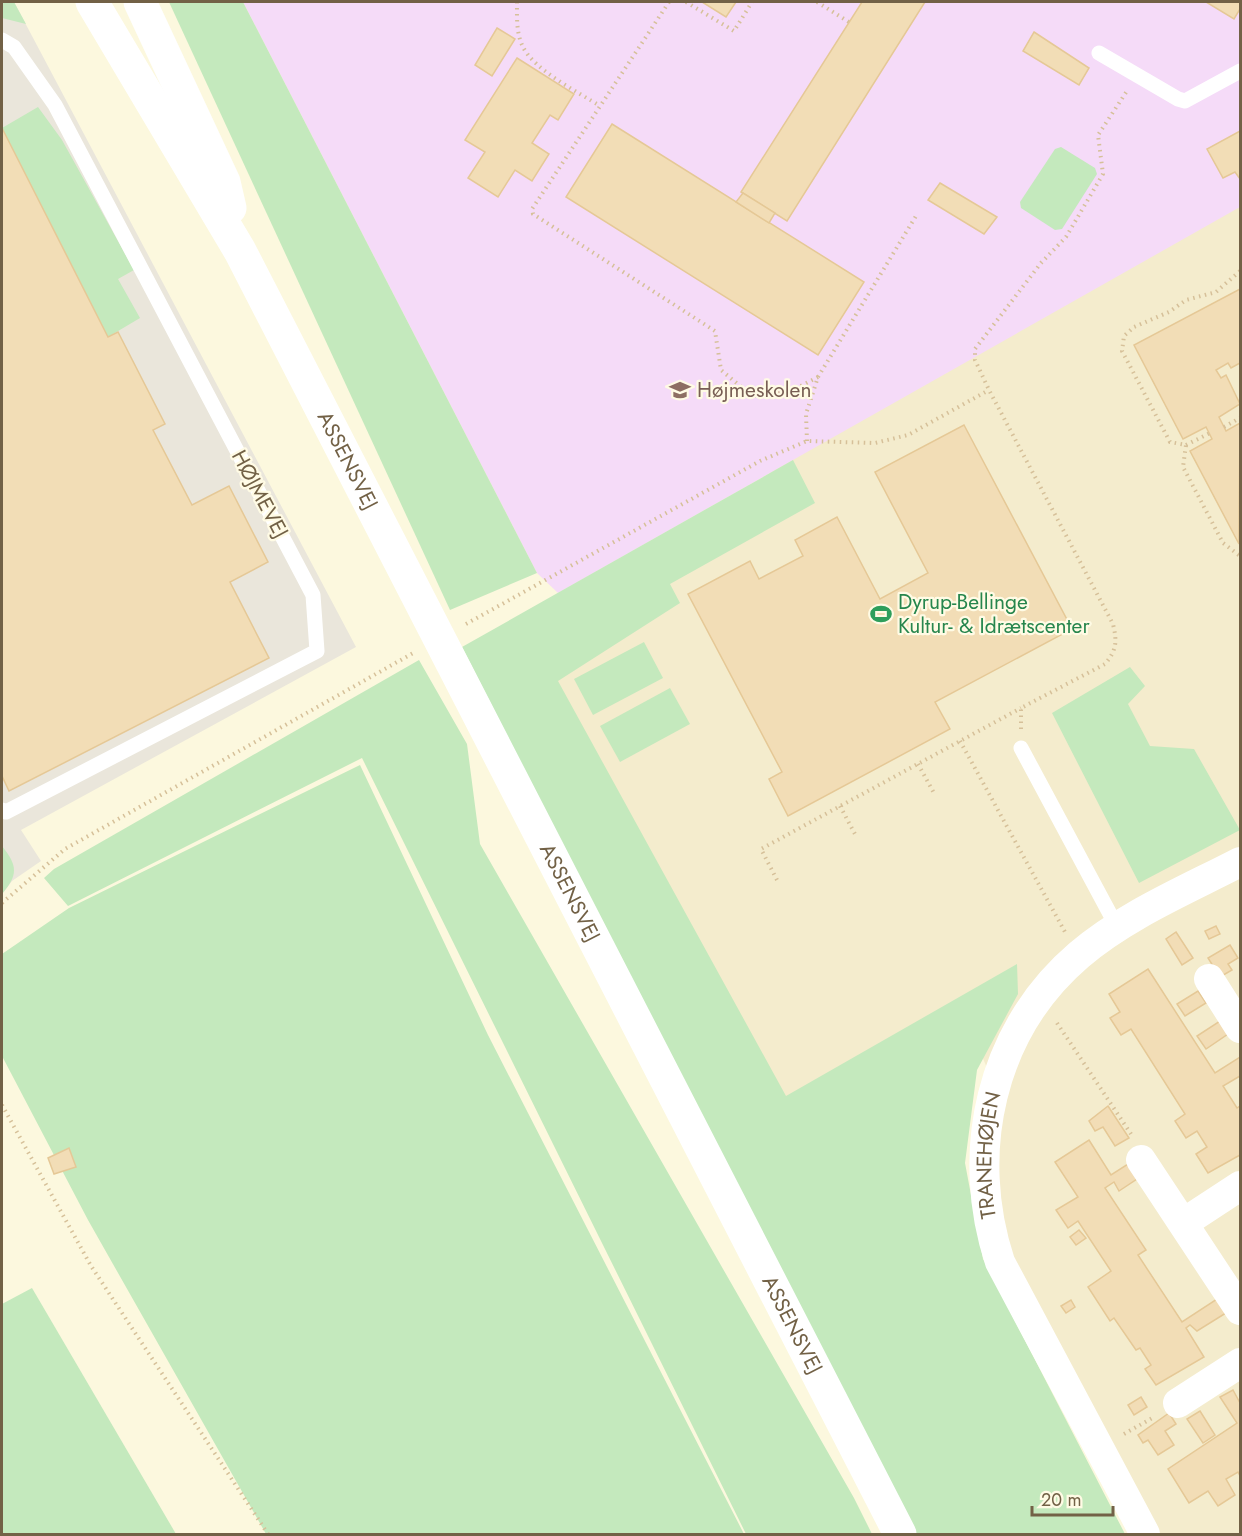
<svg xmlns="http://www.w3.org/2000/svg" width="1242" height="1536" font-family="Jost,sans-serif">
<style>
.residential{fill:#f4eccd}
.industrial{fill:#eae6db}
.education{fill:#f5dbf8}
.green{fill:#c4e9bd}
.building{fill:#f2ddb6;stroke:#e5c896;stroke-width:1.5}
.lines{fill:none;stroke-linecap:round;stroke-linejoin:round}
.path{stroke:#d6c099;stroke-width:4;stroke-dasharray:1.5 4.5;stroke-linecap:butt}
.lane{stroke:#fff;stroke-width:15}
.street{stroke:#fff;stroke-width:30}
.secondary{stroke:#fff;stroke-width:33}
.labels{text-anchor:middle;stroke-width:4.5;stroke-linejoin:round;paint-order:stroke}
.education-label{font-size:21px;fill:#785e54;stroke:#fffbe5;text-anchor:start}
.street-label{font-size:21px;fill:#726146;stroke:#fffbe5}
.leisure-label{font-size:21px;fill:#27864d;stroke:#fffbe5;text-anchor:start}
</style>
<rect width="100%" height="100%" fill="#fcf8de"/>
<path class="residential" d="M1240 130V1534H1131L990 1232 994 1084 968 1024 777 1132 512 661Z"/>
<path class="industrial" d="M2 2H14L356 647 21 830 41 861 12 881 2 894Z"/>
<path class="education" d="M243 2H1240V207L558 593 537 573Z"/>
<g class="green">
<path d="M2 2H14L26 24 2 18Z"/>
<path d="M169 2H243L537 573 450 610Z"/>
<path d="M38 107 62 140 134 270 118 279 140 318 108 337 2 128Z"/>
<path d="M1061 147 1095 168 1097 174 1062 229 1055 230 1021 208 1020 202 1055 149Z"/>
<path d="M793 460 815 503 670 584 680 603 558 681 786 1096 1017 964 1018 994 977 1070 965 1163 983 1259 1125 1534H914L462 647Z"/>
<path d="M644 642 663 678 593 715 574 679Z"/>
<path d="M419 660 467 744 480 844 854 1498 872 1534H746L362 758 68 906 44 878 54 869Z"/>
<path d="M1130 667 1145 686 1128 704 1150 746 1194 749 1240 830 1139 883 1052 713Z"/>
<path d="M670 688 690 724 620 762 600 726Z"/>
<path d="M360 765 488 1035 744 1534H266L88 1220 2 1056V954L69 908Z"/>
<path d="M2 846C18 866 18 875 2 894Z"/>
<path d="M32 1288 176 1534H2V1304Z"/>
</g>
<g class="building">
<path d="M702 2H736L726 17Z"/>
<path d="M862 2H925L787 221 741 192Z"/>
<path d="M1206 2H1240V9L1234 19Z"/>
<path d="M497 28 515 39 492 76 475 65Z"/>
<path d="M1034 32 1089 68 1079 85 1023 51Z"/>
<path d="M517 58 574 94 558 120 550 115 532 143 549 154 532 181 515 170 498 197 468 178 485 152 465 140Z"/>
<path d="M612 124 864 282 818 355 566 197Z"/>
<path d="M2 128 108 337 118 332 165 424 153 430 192 505 229 486 268 562 230 582 269 658 9 791 2 776Z"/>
<path d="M1240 131V179L1235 172 1223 178 1207 149Z"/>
<path d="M940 183 997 217 984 234 928 200Z"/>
<path d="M743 193 775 213 769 223 736 202Z"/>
<path d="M1240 289V363L1231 368 1228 363 1216 370 1221 378 1226 375 1240 404 1219 417 1226 431 1240 423 1239 544 1190 451 1212 439 1206 427 1183 439 1134 345Z"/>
<path d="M964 425 1072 629 935 702 950 729 788 816 769 779 782 772 688 594 750 561 759 579 803 556 795 540 837 517 880 599 928 573 875 472Z"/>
<path d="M1216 926 1220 934 1209 939 1205 931Z"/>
<path d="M1176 932 1193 958 1182 965 1166 939Z"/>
<path d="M1230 945 1238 958 1228 964 1232 970 1220 977 1208 958Z"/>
<path d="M1148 969 1215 1073 1240 1057V1076L1223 1086 1237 1108 1240 1106V1155L1208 1173 1196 1154 1207 1147 1197 1131 1186 1138 1175 1121 1185 1114 1131 1029 1121 1035 1110 1018 1120 1012 1109 994Z"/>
<path d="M1198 991 1206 1003 1185 1016 1177 1004Z"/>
<path d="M1220 1021 1228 1034 1206 1049 1197 1036Z"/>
<path d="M1108 1106 1129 1138 1115 1146 1103 1127 1095 1131 1089 1121Z"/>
<path d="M1089 1140 1111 1175 1128 1164 1137 1179 1119 1191 1114 1182 1105 1188 1146 1250 1138 1255 1182 1322 1217 1299 1226 1313 1197 1331 1190 1325 1186 1328 1204 1357 1156 1385 1145 1369 1151 1365 1140 1348 1136 1350 1114 1318 1110 1321 1088 1287 1111 1271 1078 1221 1068 1228 1056 1210 1078 1197 1055 1162Z"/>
<path d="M69 1148 76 1167 54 1174 48 1158Z"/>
<path d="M1079 1230 1086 1238 1076 1245 1070 1237Z"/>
<path d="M1071 1300 1075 1307 1066 1313 1061 1306Z"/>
<path d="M1233 1390 1240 1403V1476L1238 1472 1226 1479 1235 1495 1218 1506 1208 1491 1189 1503 1168 1469 1237 1423 1220 1397Z"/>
<path d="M1141 1397 1147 1407 1134 1415 1128 1405Z"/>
<path d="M1200 1411 1215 1435 1203 1443 1187 1419Z"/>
<path d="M1169 1413 1176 1424 1165 1431 1174 1445 1158 1455 1148 1440 1143 1443 1138 1435Z"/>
</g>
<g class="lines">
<g class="path">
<path d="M517 2C517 17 516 33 523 47 534 70 578 92 600 106"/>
<path d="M669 2 532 209 533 214 715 331 721 370 752 396 789 392 818 377"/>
<path d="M686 2 734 31 752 2"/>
<path d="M817 2 849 22"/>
<path d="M1240 271 1216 292 1186 300 1169 312 1134 327 1124 336 1122 351 1170 442 1186 445 1183 467 1223 543 1240 556"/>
<path d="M1224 427 1240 418"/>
<path d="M807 441 806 414 818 377 916 216"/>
<path d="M1186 445 1210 433"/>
<path d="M466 624 760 461 807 441 875 443 908 435 989 390"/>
<path d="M1021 729V708L1105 664C1117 650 1117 641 1113 624L989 390 975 360V349L1041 263 1066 237 1103 174 1098 135 1127 91"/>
<path d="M960 741 1065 932"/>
<path d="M918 764 935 795"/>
<path d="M840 806 856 836"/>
<path d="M777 880 761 849 1021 708"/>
<path d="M2 903 65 849 415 652"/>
<path d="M1057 1023 1131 1134"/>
<path d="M2 1105 91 1266 268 1534"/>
<path d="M1124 1434 1154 1417"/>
</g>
<g class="lane">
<path d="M2 40 14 47 55 105 313 595 317 651 6 812 2 810"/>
<path d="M1099 53 1178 99 1185 101 1240 71"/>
<path d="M1021 748 1117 927"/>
</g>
<g class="street">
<path d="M1209 979 1240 1028"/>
<path d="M1141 1160 1240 1310"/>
<path d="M1185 1222 1240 1186"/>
<path d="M1178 1403 1240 1363"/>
<path id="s1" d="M1145 1534 1000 1262C964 1153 990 1031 1079 955 1126 915 1186 890 1240 862"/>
</g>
<g class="secondary">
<path id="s2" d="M92 2 240 251 900 1534"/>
<path d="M140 2 224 182 230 208"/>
</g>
</g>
<defs>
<symbol id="school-bare" viewBox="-9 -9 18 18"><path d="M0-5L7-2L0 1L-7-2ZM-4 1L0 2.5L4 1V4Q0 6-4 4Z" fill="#8d6e63" stroke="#fffbe5" stroke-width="2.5" paint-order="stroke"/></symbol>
<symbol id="stadium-bare" viewBox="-9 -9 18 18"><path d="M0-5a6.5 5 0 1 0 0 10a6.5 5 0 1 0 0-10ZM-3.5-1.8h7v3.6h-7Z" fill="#2e9e5b" stroke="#fffbe5" stroke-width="2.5" paint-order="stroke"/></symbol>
</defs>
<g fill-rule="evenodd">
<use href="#school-bare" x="665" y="375" width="30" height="30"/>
<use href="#stadium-bare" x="866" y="599" width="30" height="30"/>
</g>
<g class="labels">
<g class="education-label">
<text x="697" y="397">Højmeskolen</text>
</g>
<g class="street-label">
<text dy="7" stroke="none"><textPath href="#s2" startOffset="525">ASSENSVEJ</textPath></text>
<text transform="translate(260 494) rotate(62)" y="7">HØJMEVEJ</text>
<text dy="7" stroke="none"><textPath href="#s2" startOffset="1011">ASSENSVEJ</textPath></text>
<text dy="7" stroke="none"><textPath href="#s1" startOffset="417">TRANEHØJEN</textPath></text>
<text dy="7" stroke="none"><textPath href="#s2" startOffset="1497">ASSENSVEJ</textPath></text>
</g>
<g class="leisure-label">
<text x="898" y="609">Dyrup-Bellinge<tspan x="898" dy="24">Kultur- &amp; Idrætscenter</tspan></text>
</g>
</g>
<rect width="1242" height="1536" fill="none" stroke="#726146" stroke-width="6"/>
<path d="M1032 1506v9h81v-9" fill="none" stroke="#726146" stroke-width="3"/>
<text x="1041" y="1506" font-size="18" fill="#726146" stroke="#fffbe5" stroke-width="4.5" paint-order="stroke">20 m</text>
</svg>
